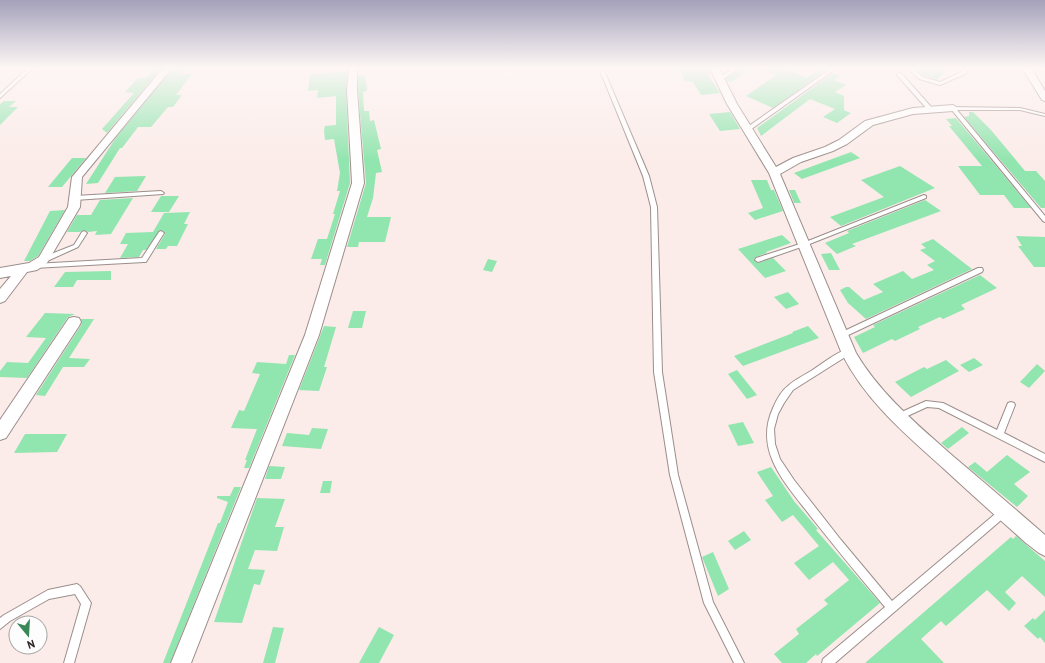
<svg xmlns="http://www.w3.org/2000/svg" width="1045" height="663" font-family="'PT Sans',sans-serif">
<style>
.building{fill:#91e5ae}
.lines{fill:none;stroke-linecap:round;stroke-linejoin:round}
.lane-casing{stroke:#9b8e8b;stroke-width:2}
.street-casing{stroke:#9b8e8b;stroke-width:2}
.lane{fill:#fff;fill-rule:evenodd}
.street{fill:#fff;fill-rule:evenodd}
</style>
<rect width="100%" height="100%" fill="#fbece9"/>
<g class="building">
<path d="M159 68H161L107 133 102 129 134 93 125 92 138 78H146L154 69Z"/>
<path d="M173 68H186L181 74H192L176 95H182L173 107H168L151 127H138L122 148H120L98 183 86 184 115 139Z"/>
<path d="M709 68 711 74 706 72 720 93 701 95 693 82 685 81 679 69Z"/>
<path d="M740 68H752L731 82 727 81 726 79Z"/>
<path d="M760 68H784L807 78 821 68 826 70 773 108 746 96 776 75Z"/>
<path d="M915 68H948L937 80 923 75Z"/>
<path d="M347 71 346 90 350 183 325 265H320L322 259H311L318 239H327L335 214H333L340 191H337L340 173 334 139 325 140 324 130 325 126 336 125V96L317 98 318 90 308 91 310 74Z"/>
<path d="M833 73 840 76 834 80 846 85 835 92 844 96V110L851 113 837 123 823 117 835 109 810 99 761 136 757 128Z"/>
<path d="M365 75 367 91 363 92 364 111H369L370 121 374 120 381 149 377 150 382 172 376 173 373 198 367 217H391L385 242H359L358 247H347L366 183 358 90V76Z"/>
<path d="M4 101H16L9 107H18L0 125V104Z"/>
<path d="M730 112 740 129 720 131 709 114Z"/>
<path d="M969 112H973L991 130 1025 171H1036L1045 181V208H1041L964 117 969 116Z"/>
<path d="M956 118 1031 208H1014L1004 195H980L958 166H982L949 126H952L946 119Z"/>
<path d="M851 152 860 158 802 179 794 173Z"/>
<path d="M72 158H86L62 187H48Z"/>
<path d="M900 166 935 188 841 226 830 217 884 197 861 180Z"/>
<path d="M146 176 137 191 105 193 115 177Z"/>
<path d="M751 180H767L771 190H774L783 211 755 220 748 213 763 208Z"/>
<path d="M789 190H795L801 203H794Z"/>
<path d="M161 196H179L169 212H151Z"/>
<path d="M133 198 111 234 95 235 97 231 88 232 83 230 80 232H67L77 215H91L100 200Z"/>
<path d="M925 200 941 211 852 244 856 246 837 254 825 243 849 233 847 231Z"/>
<path d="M65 210 38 256 30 261H24L50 211Z"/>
<path d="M190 212 184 224H188L177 246H168L166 249H156L165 234 160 230 146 250H143L139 257 120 258 128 244H120L126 233 153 232 164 213Z"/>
<path d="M782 235 791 243 766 252 767 253 756 257 754 259 758 263 773 258 786 271 765 278 738 249Z"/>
<path d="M1016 236 1045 237V267H1034L1018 246H1022Z"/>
<path d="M933 239 972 269 866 319 848 303 840 290 846 287H849L864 300 883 292 873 284 903 271 912 279 934 270 927 265 935 261 920 250 926 248 921 244Z"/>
<path d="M831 253 840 270H829L821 254Z"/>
<path d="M488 259 497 261 492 272 483 270Z"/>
<path d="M111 271V280H77L73 287H54L65 272Z"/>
<path d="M980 275 997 288 961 305 965 309 943 319 940 317 918 327 920 329 895 341 892 339 863 353 854 337 875 327 873 325Z"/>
<path d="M788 292 799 304 786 309 774 297Z"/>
<path d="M353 311H366L362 328H348Z"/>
<path d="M45 313 75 314 68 317 27 378 0 377V371L7 362 28 363 46 338 26 337Z"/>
<path d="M81 319H94L69 358 90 359 84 367H63L45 396 36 395 80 327 82 323Z"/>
<path d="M324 326 336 327 324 367H327L319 391 299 390Z"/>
<path d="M808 326 819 338 743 366 734 356 793 333 792 332Z"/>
<path d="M289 355H295L249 468H244L247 460H245L257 429 231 428 239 410 244 411 260 374 252 373 257 362 286 364Z"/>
<path d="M974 358 983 365 969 372 960 365Z"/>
<path d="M946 360 959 371 911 397 895 382 924 367 927 369Z"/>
<path d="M1037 364 1045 371 1029 388 1020 382Z"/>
<path d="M737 370 757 395 747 399 728 374Z"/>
<path d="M743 422 754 443 738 446 728 425Z"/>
<path d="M962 427 969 433 948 449 941 443Z"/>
<path d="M312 428 328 429 321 449 282 446 287 433 309 435Z"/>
<path d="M25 434H67L57 452 14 453Z"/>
<path d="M1007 455 1030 472 1014 484 1028 496 1017 507 968 467 975 462 987 472Z"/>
<path d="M269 466 285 467 281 479H265Z"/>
<path d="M771 467 794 501 818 529 816 530 880 603 817 656 816 654 806 663H782L774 654 799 634 796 629 828 604 824 600 849 580 833 562 809 580 794 563 819 546 793 515 782 522 765 500 773 496 757 472Z"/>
<path d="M323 481H332L330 493H320Z"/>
<path d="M234 487H241L170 663H163L218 523H220L228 502 217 498V496H230Z"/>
<path d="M257 498 285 499 275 527H284L277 551 255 550 248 569 265 570 260 585 254 584 242 623 214 622Z"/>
<path d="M744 531 751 540 735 550 728 541Z"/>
<path d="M1016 536 1045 561V597L1022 576 1005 592 1016 603 1009 611 987 590 946 626 941 621 921 639 944 663H865L1011 537 1013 539Z"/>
<path d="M713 552 729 589 718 596 702 557Z"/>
<path d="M1045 610V643L1040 637 1038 639 1024 626 1033 618 1035 620Z"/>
<path d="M273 627 284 628 275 663H263Z"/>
<path d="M379 627 394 635 379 663H359Z"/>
</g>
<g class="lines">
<defs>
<g id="lane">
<path d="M28 68H33L0 98V94Z"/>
<path d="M599 68H603L649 176 657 207 662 372 678 475 713 602 744 663H734L704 603 670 475 654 372 651 207 643 176Z"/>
<path d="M734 68H739L721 81H717V79Z"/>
<path d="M832 68H837L750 130H746V128Z"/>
<path d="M907 68H912L923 77 940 82 961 72 965 68H970L965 74 940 85 919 79Z"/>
<path d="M897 73H901L932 108V110H928L897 75Z"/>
<path d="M951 107 1020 108 1045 114V116L1020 110H957L1045 216V222L1043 221 951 109Z"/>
<path d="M161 191 164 193 163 194 75 200 72 198 75 196Z"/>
<path d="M924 195 926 196V198L807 245 758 262 755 260 756 258 803 243Z"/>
<path d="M84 231 87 233 78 247 45 262H41L40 260 41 258 74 245 82 232Z"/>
<path d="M161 231 164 233 146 262H144L34 268 31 266 34 264 142 258 159 232Z"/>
<path d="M978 268H982L983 270 982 272 844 337H840L838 335 840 333Z"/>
<path d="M847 349 850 350 851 352 850 354 793 390 784 403 778 414 774 429 775 444 780 459 794 480 841 540 892 601 1001 509 1004 508 1007 509 1008 512 1007 515 835 663H822L823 659 885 607C860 578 836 548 812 518 787 485 753 452 773 408 776 401 781 391 788 386 794 380 803 376 811 371 822 364 834 354 847 349Z"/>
<path d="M926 401 943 403 997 430 1008 403 1011 402 1014 403 1015 405 1004 433 1045 454V462L939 408 927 407 901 419 898 420 895 419 894 417 895 415Z"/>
<path d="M77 584 80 586 91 603 74 663H64L81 604 75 594 49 599 10 621 0 629V618L4 615 48 590Z"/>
</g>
<g id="street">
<path d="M163 68H172L82 177 80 207 47 263 37 270 27 272 5 301 0 303V289L11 276 0 278V268L29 263 39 257 68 207 72 177Z"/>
<path d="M349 68H357V90L364 183 319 335 191 663H171L305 335 352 183 347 90Z"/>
<path d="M710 68H719L737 104 776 167 793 158 825 147 839 140 865 121 913 108 953 105 958 108 953 111 913 114 873 125 847 144 833 151 801 162 780 174 856 353C881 395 918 425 954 457 985 483 1015 509 1045 535V556L1039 553 1026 543C998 518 970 493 943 468 904 433 866 401 842 354L769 173 727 104Z"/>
<path d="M1022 68H1031L1045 91V101L1042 100Z"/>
<path d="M74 317 79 318 81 322 79 326 6 438 0 440V420L69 318Z"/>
</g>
</defs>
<use href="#lane" class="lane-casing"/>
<use href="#street" class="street-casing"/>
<use href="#lane" class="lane"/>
<use href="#street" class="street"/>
</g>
<linearGradient id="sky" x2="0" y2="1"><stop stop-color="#a4a1ba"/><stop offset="0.42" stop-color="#fdf6f5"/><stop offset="1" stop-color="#fdf6f5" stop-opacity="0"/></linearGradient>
<rect width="1045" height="161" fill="url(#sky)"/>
<g transform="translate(28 635) rotate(162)"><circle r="19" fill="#fdfdfd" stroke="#a9a7a6"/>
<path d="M0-3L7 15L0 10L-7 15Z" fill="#388858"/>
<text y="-6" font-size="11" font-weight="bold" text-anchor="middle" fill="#2b2524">N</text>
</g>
</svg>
